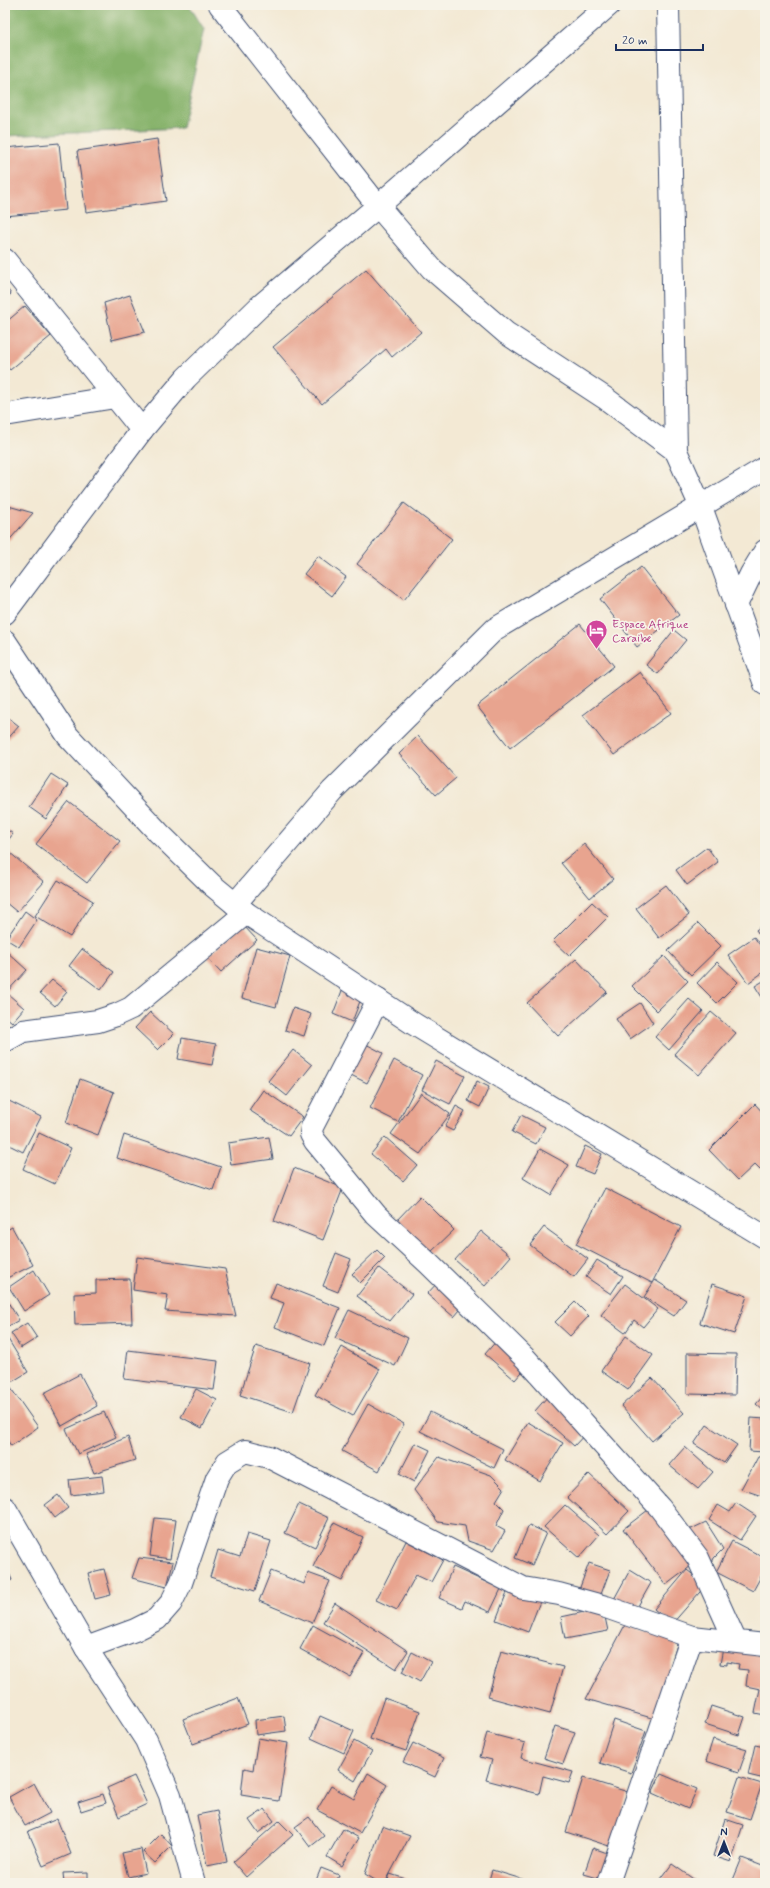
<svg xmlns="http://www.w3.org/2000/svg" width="770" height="1888" font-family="Mynerve,sans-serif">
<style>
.forest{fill:#86b26a;stroke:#507064}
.building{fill:#e8a48f}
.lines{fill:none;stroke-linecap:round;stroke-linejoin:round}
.street-casing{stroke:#3b4b70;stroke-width:24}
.street{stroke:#fff;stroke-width:22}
.labels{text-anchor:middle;stroke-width:3.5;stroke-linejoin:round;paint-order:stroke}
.hotel-label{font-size:12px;fill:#b23c85;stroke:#f7f3e8;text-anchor:start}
</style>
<rect width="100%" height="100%" fill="#f7f3e8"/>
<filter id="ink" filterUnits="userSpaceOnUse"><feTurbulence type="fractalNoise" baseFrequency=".025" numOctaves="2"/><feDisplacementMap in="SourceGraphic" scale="8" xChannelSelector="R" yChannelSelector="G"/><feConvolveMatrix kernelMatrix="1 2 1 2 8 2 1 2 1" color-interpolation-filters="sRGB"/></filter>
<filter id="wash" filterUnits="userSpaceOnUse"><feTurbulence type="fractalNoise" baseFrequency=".012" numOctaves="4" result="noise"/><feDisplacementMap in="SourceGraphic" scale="16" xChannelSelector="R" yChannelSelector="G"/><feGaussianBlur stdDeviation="0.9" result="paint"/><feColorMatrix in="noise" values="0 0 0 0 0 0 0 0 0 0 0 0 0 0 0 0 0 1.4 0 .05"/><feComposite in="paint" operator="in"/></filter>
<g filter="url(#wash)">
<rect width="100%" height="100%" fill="#f3e9d4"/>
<path class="forest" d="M5 5H189L204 29 182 128 5 136Z"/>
<g id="blocks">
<g class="building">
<path d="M157 139 166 201 86 212 77 151Z"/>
<path d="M59 143 66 210 5 216V148Z"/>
<path d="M366 269 421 332 392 357 386 349 322 404 273 347Z"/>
<path d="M5 286 11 294 5 299Z"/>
<path d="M130 295 145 332 112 340 104 303Z"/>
<path d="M25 306 51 336 10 370 5 364V323Z"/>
<path d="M404 503 452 539 404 600 357 564Z"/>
<path d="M5 505 33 513 5 545Z"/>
<path d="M318 556 346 577 332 596 304 574Z"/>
<path d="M641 567 679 615 637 647 600 599Z"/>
<path d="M580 624 614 666 510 748 477 706Z"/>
<path d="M674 630 686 640 658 674 646 665Z"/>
<path d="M640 672 671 713 614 755 583 715Z"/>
<path d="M5 715 19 726 5 742Z"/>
<path d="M418 736 456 778 436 795 399 754Z"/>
<path d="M51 774 68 785 46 819 29 807Z"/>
<path d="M69 802 120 841 87 883 36 844Z"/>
<path d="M5 828 13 834 5 844Z"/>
<path d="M584 844 613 879 590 898 561 863Z"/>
<path d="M707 847 718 862 687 885 676 870Z"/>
<path d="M8 851 44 882 17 912 5 902V853Z"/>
<path d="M58 880 93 901 70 937 35 916Z"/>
<path d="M666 885 689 915 659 938 636 908Z"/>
<path d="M592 902 608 917 569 956 553 941Z"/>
<path d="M25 911 37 920 19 947 6 939Z"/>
<path d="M698 923 721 946 691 975 668 951Z"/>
<path d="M765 923V942L756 930Z"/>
<path d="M243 925 257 940 221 972 207 957Z"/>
<path d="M754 937 765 952V971L748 983 728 955Z"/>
<path d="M256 947 290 956 276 1007 242 998Z"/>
<path d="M82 949 114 972 101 990 69 966Z"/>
<path d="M5 950 27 970 5 994Z"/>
<path d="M664 956 688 981 657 1011 632 986Z"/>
<path d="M576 959 607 992 558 1036 527 1003Z"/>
<path d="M717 962 738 982 717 1003 697 983Z"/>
<path d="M52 980 67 992 55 1006 40 993Z"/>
<path d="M765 980V1002L755 986Z"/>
<path d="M343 988 362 996 352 1022 333 1014Z"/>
<path d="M8 994 24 1008 12 1022 5 1016V998Z"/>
<path d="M689 999 703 1011 669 1050 655 1037Z"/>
<path d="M640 1003 653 1023 630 1039 616 1019Z"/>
<path d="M293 1008 311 1014 304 1036 285 1030Z"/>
<path d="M150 1012 174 1034 158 1050 135 1028Z"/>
<path d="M711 1012 736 1033 699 1075 674 1054Z"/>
<path d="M182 1038 216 1044 212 1065 178 1059Z"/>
<path d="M362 1042 383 1053 367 1083 345 1072Z"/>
<path d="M293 1050 312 1065 287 1096 268 1081Z"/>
<path d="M394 1060 422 1075 398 1122 370 1108Z"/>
<path d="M436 1061 465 1076 450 1104 422 1090Z"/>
<path d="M80 1079 114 1092 98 1135 66 1123Z"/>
<path d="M477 1081 489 1087 480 1107 468 1101Z"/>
<path d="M263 1090 303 1117 289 1136 249 1110Z"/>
<path d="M421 1093 450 1114 420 1154 391 1134Z"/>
<path d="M5 1099 41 1117 23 1152 5 1143Z"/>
<path d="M755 1104 765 1115V1165L760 1169 755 1164 738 1180 709 1150Z"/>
<path d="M456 1106 465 1111 453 1131 445 1127Z"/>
<path d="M521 1115 545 1127 536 1144 512 1132Z"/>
<path d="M39 1133 71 1148 55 1184 23 1169Z"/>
<path d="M124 1135 221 1167 213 1190 117 1158Z"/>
<path d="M269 1137 273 1159 231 1165 228 1143Z"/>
<path d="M385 1137 417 1165 403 1181 371 1154Z"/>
<path d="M585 1146 602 1154 593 1174 576 1167Z"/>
<path d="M540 1149 569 1165 551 1195 523 1178Z"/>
<path d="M294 1168 343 1188 323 1240 274 1221Z"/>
<path d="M605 1188 681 1227 652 1283 576 1244Z"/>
<path d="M420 1196 454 1230 430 1253 396 1221Z"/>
<path d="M12 1227 33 1265 5 1279V1231Z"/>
<path d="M544 1227 588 1259 574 1277 530 1245Z"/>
<path d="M481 1231 511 1256 485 1286 455 1260Z"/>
<path d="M377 1250 385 1258 360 1283 352 1274Z"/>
<path d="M336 1253 351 1259 338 1292 323 1286Z"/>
<path d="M137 1257 225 1269 236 1316 165 1311 168 1295 133 1290Z"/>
<path d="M597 1260 623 1276 611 1294 586 1277Z"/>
<path d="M379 1268 412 1294 390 1321 357 1296Z"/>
<path d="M34 1270 49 1295 24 1311 9 1287Z"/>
<path d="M130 1279 132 1323 75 1325 74 1294 96 1293V1280Z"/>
<path d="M655 1280 686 1300 674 1316 644 1297Z"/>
<path d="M439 1281 466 1303 454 1317 427 1294Z"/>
<path d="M276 1283 340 1308 324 1346 275 1327 284 1303 270 1298Z"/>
<path d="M625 1284 658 1309 643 1327 634 1320 625 1333 601 1315Z"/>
<path d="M712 1284 747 1296 734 1334 700 1323Z"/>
<path d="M6 1299 19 1320 5 1328V1300Z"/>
<path d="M575 1302 589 1316 570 1336 555 1322Z"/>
<path d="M349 1310 408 1338 395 1366 335 1338Z"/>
<path d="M27 1323 37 1338 21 1348 11 1333Z"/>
<path d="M5 1334 28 1372 5 1386Z"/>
<path d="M626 1336 653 1355 628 1390 601 1371Z"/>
<path d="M498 1339 528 1365 515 1380 485 1354Z"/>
<path d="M256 1346 310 1363 293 1412 240 1395Z"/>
<path d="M342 1347 380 1369 353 1416 315 1395Z"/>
<path d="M128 1350 218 1361 214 1390 124 1379Z"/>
<path d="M687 1353 736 1354 735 1395 687 1394Z"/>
<path d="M80 1374 97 1406 62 1426 44 1393Z"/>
<path d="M652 1378 684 1413 652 1441 621 1406Z"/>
<path d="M10 1387 38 1427 11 1446 5 1436V1390Z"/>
<path d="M196 1389 217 1400 202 1428 181 1417Z"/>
<path d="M765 1394V1412L756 1404Z"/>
<path d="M548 1396 588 1431 574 1446 535 1411Z"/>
<path d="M368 1404 404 1424 379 1471 342 1451Z"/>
<path d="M104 1412 116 1437 78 1454 66 1429Z"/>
<path d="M430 1412 503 1449 494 1468 420 1431Z"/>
<path d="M751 1418 765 1419V1452L749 1451Z"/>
<path d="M528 1422 563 1443 540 1481 505 1460Z"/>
<path d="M707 1425 737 1445 724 1463 694 1444Z"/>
<path d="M128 1437 135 1460 94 1473 86 1454Z"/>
<path d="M415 1443 430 1450 414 1482 399 1474Z"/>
<path d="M685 1447 713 1472 698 1489 669 1465Z"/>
<path d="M765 1456V1497L741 1489 758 1457Z"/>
<path d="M439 1457 491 1475 504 1488 496 1501 504 1509 496 1526 505 1531 494 1550 468 1541 465 1526 438 1522 414 1490Z"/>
<path d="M589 1474 629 1511 607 1534 567 1497Z"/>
<path d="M102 1476 104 1491 71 1495 69 1480Z"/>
<path d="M58 1495 68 1508 55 1518 45 1505Z"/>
<path d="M736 1503 756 1516 740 1540 709 1520 718 1505 730 1512Z"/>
<path d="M299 1504 329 1518 315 1547 285 1533Z"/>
<path d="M565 1505 599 1535 579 1558 544 1527Z"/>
<path d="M652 1507 695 1563 666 1585 623 1529Z"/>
<path d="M155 1518 176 1520 170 1559 150 1556Z"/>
<path d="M706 1522 723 1549 714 1558 707 1574 687 1531Z"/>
<path d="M334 1523 363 1537 342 1581 313 1567Z"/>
<path d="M529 1525 546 1533 532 1565 515 1558Z"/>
<path d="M247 1534 271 1541 255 1591 210 1577 218 1550 240 1557Z"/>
<path d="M406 1541 443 1560 431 1582 416 1575 397 1610 376 1600Z"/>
<path d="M732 1541 765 1558V1569L753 1591 716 1572Z"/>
<path d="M139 1558 173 1562 167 1587 132 1578Z"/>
<path d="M589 1563 610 1570 600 1597 579 1590Z"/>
<path d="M5 1564 12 1580 5 1583Z"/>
<path d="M453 1567 501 1589 490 1612 465 1601 462 1608 439 1598Z"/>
<path d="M104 1569 111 1595 95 1599 88 1573Z"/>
<path d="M630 1570 651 1583 634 1613 613 1601Z"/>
<path d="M687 1570 706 1585 672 1624 654 1609Z"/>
<path d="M271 1571 304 1584 308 1573 330 1581 312 1623 259 1601Z"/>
<path d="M509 1587 541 1599 528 1632 496 1620Z"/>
<path d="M335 1603 408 1651 396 1669 323 1622Z"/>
<path d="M603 1608 608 1631 565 1639 561 1617Z"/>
<path d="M313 1625 364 1653 350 1677 300 1649Z"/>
<path d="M625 1625 678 1641 655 1719 586 1699Z"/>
<path d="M724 1643 765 1650V1715L755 1713 760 1689 746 1686 748 1670 738 1669 739 1664 727 1662V1665L720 1664Z"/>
<path d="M501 1651 563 1667 550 1714 488 1697Z"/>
<path d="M412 1652 431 1662 420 1682 402 1672Z"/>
<path d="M238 1698 248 1724 193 1744 183 1719Z"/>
<path d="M384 1698 420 1711 406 1751 370 1739Z"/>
<path d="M711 1706 745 1717 739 1735 705 1724Z"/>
<path d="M284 1716 286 1731 256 1735 255 1720Z"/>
<path d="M320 1716 354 1731 344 1753 311 1738Z"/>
<path d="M614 1720 646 1731 631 1773 600 1763Z"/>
<path d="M555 1726 575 1732 563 1764 544 1758Z"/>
<path d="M487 1733 525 1743 521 1758 573 1772 569 1783 543 1776 539 1794 486 1780 492 1760 480 1757Z"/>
<path d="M258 1738 288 1743 279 1801 241 1795 244 1768 253 1770Z"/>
<path d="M713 1739 747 1749 739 1772 706 1761Z"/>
<path d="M354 1741 372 1751 355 1781 338 1770Z"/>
<path d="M413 1743 444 1758 435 1777 403 1762Z"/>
<path d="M755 1745 765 1747V1779L748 1775Z"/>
<path d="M368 1773 387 1785 360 1833 317 1810 331 1786 354 1799Z"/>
<path d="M661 1774 697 1789 688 1809 652 1793Z"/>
<path d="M134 1776 147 1804 119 1817 107 1788Z"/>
<path d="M739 1777 762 1784 750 1819 727 1812Z"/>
<path d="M583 1778 628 1792 612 1847 566 1832Z"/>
<path d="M34 1783 50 1813 25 1826 9 1797Z"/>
<path d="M103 1794 106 1803 81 1811 78 1802Z"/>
<path d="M265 1809 274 1821 258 1833 249 1820Z"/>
<path d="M217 1811 227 1862 207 1866 197 1815Z"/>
<path d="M309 1817 324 1836 310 1847 295 1827Z"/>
<path d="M57 1819 71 1854 43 1866 28 1831Z"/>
<path d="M725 1819 743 1825 731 1862 713 1856Z"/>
<path d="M279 1821 293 1835 246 1877 233 1862Z"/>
<path d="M382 1826 410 1836 385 1883H380L365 1874Z"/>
<path d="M343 1829 359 1838 342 1866 327 1857Z"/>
<path d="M161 1834 172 1846 155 1863 143 1852Z"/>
<path d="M593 1848 610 1854 601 1879 584 1874Z"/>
<path d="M141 1849 146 1873 128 1877 122 1853Z"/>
<path d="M742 1858 765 1867V1883H741L733 1880Z"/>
<path d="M672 1864 699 1883H658Z"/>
<path d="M321 1868 339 1875 336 1883H315Z"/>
<path d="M492 1870 535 1883H488Z"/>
<path d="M88 1872V1883H64L63 1873Z"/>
<path d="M390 1874 406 1879 405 1883H387Z"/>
</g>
</g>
</g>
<g filter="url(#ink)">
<use href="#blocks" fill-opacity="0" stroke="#3b4b70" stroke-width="1"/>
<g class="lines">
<defs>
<g id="street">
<path d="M220 5 378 206 432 269 506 333 605 398 676 451"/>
<path d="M668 5 676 451 701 507 765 684"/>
<path d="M5 260 142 430"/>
<path d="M5 415 115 397"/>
<path d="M736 605 751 574 765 551"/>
<path d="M5 613 142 430 186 378 259 307 378 206 609 5"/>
<path d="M5 641 68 736 159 833 212 885 246 913 414 1024 765 1237"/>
<path d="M235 904 332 791 495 629 765 468"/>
<path d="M378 1000 312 1127 311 1134 315 1141 376 1215 428 1263 526 1359 660 1508 698 1558 735 1640"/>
<path d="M5 1041 23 1031 98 1021 116 1015 131 1008 246 913"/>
<path d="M5 1508 86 1648 146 1740 170 1795 194 1883"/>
<path d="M86 1648 135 1630 157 1619 171 1603 181 1583 217 1478 227 1462 245 1451 269 1457 523 1588 559 1594 606 1607 692 1637 765 1645"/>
<path d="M608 1883 692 1637"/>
</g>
</defs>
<use href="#street" class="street-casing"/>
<use href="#street" class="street"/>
</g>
</g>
<defs>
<symbol id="hotel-pin" viewBox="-11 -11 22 30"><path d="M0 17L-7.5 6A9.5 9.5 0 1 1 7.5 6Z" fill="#d1479c" stroke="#f7f3e8"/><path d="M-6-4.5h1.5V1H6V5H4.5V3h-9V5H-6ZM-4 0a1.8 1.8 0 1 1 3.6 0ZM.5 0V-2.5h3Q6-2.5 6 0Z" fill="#fff"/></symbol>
</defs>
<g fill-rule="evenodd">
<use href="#hotel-pin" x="584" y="618" width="25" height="34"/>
</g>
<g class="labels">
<g class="hotel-label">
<text x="612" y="628">Espace Afrique<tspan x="612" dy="14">Caraibe</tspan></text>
</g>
</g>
<rect width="770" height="1888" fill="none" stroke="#f7f3e8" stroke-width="20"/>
<g transform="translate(724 1842)" stroke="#f7f3e8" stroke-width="3" paint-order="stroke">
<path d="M0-3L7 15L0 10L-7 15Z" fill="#1b2f5e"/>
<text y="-6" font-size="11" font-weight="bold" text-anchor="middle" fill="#1b2f5e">N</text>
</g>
<path d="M616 44v6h87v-6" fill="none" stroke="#1b2f5e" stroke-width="2"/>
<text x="622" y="44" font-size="12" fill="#1b2f5e" stroke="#f7f3e8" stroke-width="3" paint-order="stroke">20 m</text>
</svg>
